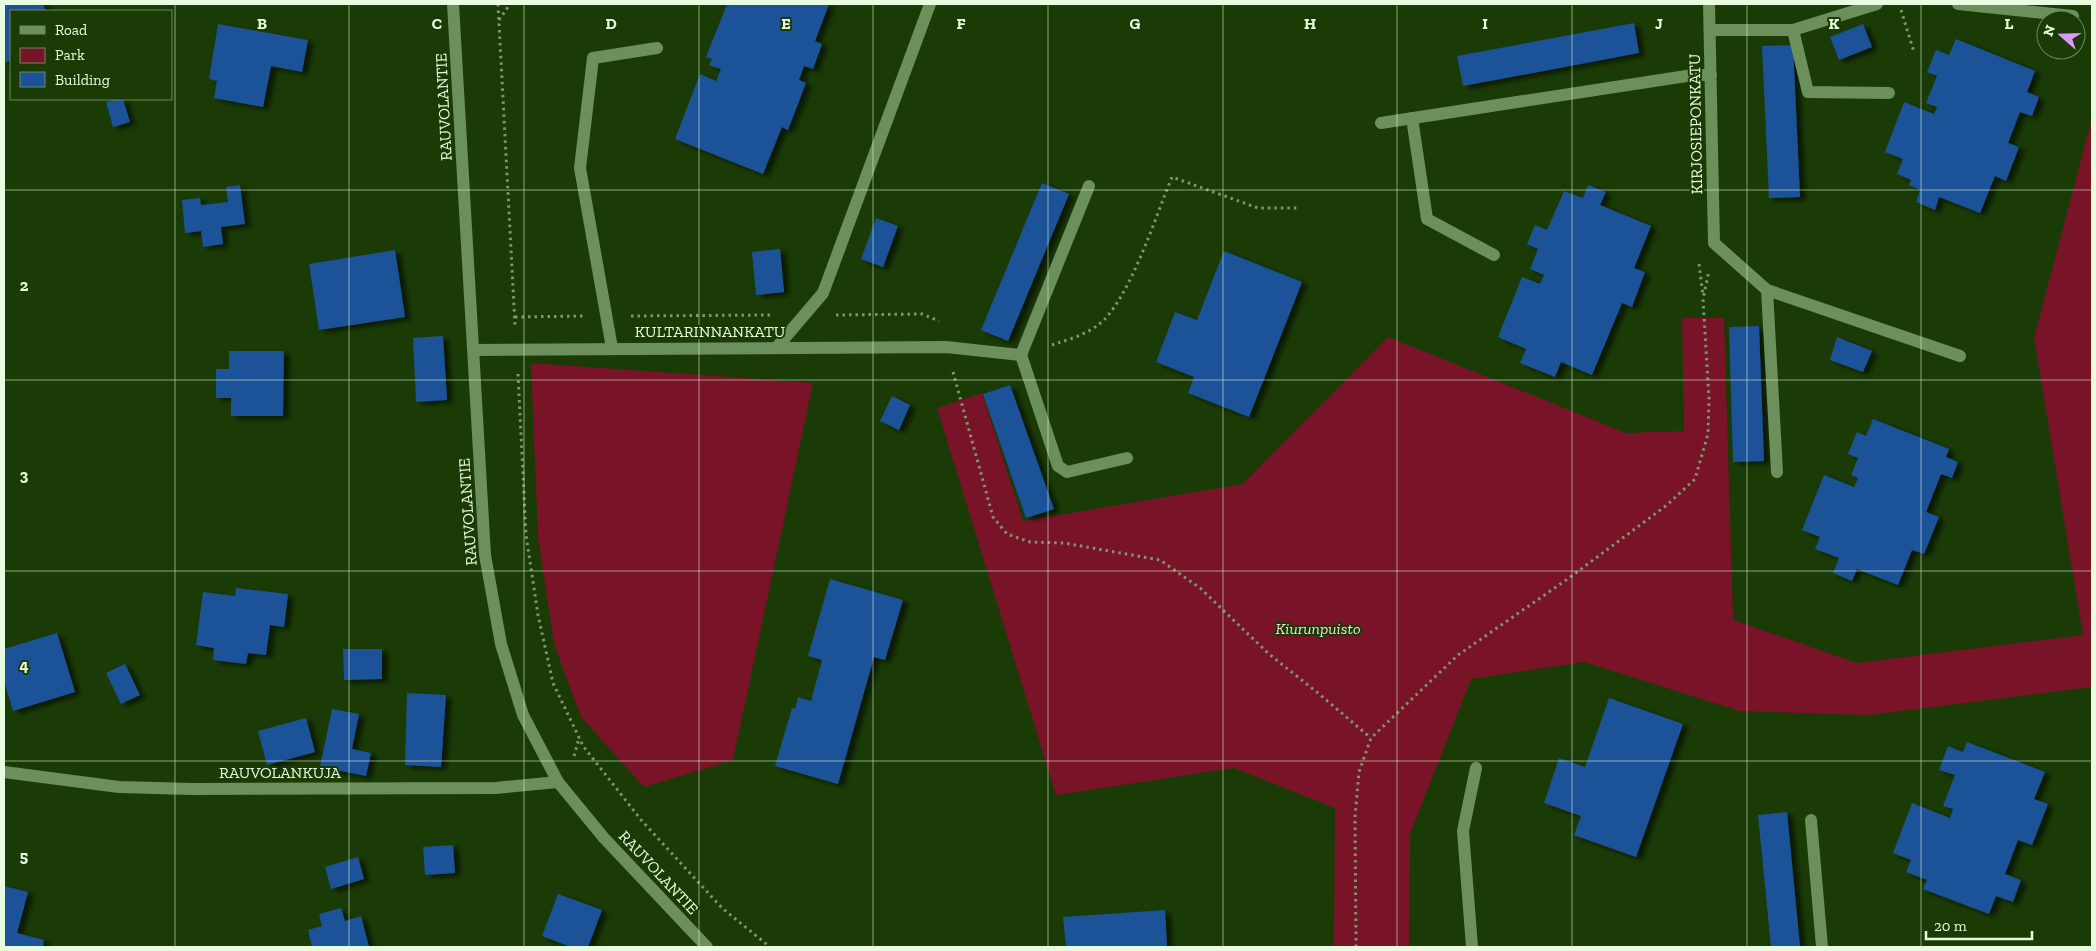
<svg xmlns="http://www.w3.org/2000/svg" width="2096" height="951" font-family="'Zilla Slab',serif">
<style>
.green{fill:#791327}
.building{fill:#1b5298;filter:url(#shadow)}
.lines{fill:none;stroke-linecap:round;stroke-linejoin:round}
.path{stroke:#7c976e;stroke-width:3;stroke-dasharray:2.5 4;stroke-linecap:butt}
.minor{stroke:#6b905b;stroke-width:12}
.grid{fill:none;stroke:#e8fcdf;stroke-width:1;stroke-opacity:0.55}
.labels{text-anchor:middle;stroke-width:4;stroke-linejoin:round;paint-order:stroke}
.street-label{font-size:16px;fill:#e8fcdf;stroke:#1a3b06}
.park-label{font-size:16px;font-style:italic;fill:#f9d7d8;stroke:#1a3b06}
.grid-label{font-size:16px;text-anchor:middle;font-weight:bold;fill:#e8fcdf;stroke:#1a3b06;stroke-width:4;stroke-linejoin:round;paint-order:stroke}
</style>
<defs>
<filter id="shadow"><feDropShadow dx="5.5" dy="3" stdDeviation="2.5" flood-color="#0009"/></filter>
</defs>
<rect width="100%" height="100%" fill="#1a3b06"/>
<g class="green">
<path d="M2092 118V692L2091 687 1869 715 1740 711 1584 662 1471 679 1410 834 1409 947H1334L1335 808 1234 768 1056 795 937 408 982 393 1023 521 1243 484 1388 337 1626 433 1684 431 1682 318H1724L1733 620 1857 663 2083 635 2034 338Z"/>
<path d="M531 363 813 383 733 760 644 787 581 717 554 644 538 537Z"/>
</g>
<g class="building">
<path d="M4 4H43L46 11H11V60L4 63Z"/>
<path d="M727 4H829L815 41 822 44 813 69 804 66 799 80 806 83 788 130 782 127 763 174 675 139 700 74 716 81 721 69 709 65 712 59 706 57Z"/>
<path d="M1634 23 1639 53 1463 86 1457 56Z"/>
<path d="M218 24 308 40 302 72 271 66 263 107 214 98 217 81 209 79Z"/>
<path d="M1863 24 1872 47 1839 60 1830 37Z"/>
<path d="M1956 39 2035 71 2027 92 2039 97 2032 116 2020 112 2008 143 2019 147 2006 181 1995 176 1980 213 1939 197 1935 210 1916 202 1920 190 1909 185 1911 180 1897 174 1903 159 1885 152 1904 102 1934 114 1937 107 1926 103 1937 76 1927 72 1936 50 1949 55Z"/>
<path d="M1793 45 1800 197 1769 198 1762 46Z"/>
<path d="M117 99H123L130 122 113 127 106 102Z"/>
<path d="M1042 183 1069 194 1008 341 981 330Z"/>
<path d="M240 185 245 224 221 227 223 244 203 247 201 231 185 233 182 200 200 198 201 205 228 202 226 187Z"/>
<path d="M1588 185 1606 192 1600 205 1651 226 1634 268 1645 272 1632 307 1622 303 1592 375 1561 362 1555 377 1520 363 1526 349 1498 337 1522 277 1540 284 1544 275 1530 269 1538 249 1527 244 1535 225 1547 230 1564 191 1583 198Z"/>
<path d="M876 218 898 226 883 267 861 259Z"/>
<path d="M780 249 784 292 756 295 752 252Z"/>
<path d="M395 250 405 317 319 330 309 264Z"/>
<path d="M1224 251 1302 282 1249 417 1188 393 1194 377 1156 362 1175 312 1197 320Z"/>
<path d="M1759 326 1764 461 1733 462 1729 327Z"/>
<path d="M443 336 447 400 416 402 413 338Z"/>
<path d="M1837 337 1872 351 1863 372 1830 360Z"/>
<path d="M229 351H284L283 416H231V398H216V369H229Z"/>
<path d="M1010 385 1054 509 1026 518 983 394Z"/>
<path d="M892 396 910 405 899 430 880 421Z"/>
<path d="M1873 419 1949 449 1946 457 1958 462 1952 478 1941 474 1926 512 1939 517 1924 554 1912 550 1898 585 1857 569 1852 581 1833 573 1839 558 1815 549 1820 537 1802 530 1824 475 1854 487 1858 478 1851 475 1858 458 1848 454 1857 432 1866 436Z"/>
<path d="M830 579 903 600 885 660 874 657 838 784 775 766 792 708 795 709 798 697 811 701 822 660 808 656Z"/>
<path d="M236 588 288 594 284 627 270 625 266 655 248 653 246 664 213 660 214 648 196 645 203 592 235 596Z"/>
<path d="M57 633 75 692 13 711 4 681V649Z"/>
<path d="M343 649H382V679L344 680Z"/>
<path d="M125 664 140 695 121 704 106 673Z"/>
<path d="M407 693 446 695 441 767 405 765Z"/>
<path d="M1609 698 1683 724 1636 857 1574 835 1581 816 1544 803 1559 758 1585 767Z"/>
<path d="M332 709 359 714 352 749 371 753 366 776 320 767Z"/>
<path d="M306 718 315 752 267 765 258 731Z"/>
<path d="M1967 742 2045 772 2034 799 2048 804 2032 845 2018 840 2005 874 2021 880 2013 902 1996 896 1989 914 1923 889 1927 880 1906 872 1911 860 1893 853 1912 803 1950 818 1953 809 1943 806 1955 775 1939 770 1948 746 1963 752Z"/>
<path d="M1787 812 1800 947H1771L1758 815Z"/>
<path d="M453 845 455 873 425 875 423 847Z"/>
<path d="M358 857 364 879 331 889 325 867Z"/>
<path d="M4 886 28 892 17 933 44 940 43 947H4Z"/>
<path d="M558 894 602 910 588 947H571L542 936Z"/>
<path d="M341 908 345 921 361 916 369 947H312L308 930 322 926 319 914Z"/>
<path d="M1165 910 1167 947H1066L1063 917Z"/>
</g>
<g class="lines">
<g class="path">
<path d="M498 4 515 325"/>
<path d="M1901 10 1914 52"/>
<path d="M499 20 510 4"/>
<path d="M1699 264 1703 295"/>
<path d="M836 315 922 314 939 321"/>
<path d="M631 316 770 315"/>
<path d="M515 317 583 316"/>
<path d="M1052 345C1067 340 1085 335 1098 325 1129 302 1156 215 1172 177L1258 208H1297"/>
<path d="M953 372 993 517 1007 534 1030 542 1064 543 1160 560 1200 588 1269 654 1318 693 1371 738"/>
<path d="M518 374 526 535 538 615 553 683 583 746 642 821 722 908 770 947"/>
<path d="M574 756 579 738"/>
<path d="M1356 947 1355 817 1359 772 1371 738 1458 655 1569 578 1667 505 1695 479 1708 434 1709 399 1703 299 1709 271"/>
</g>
<g class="minor">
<path d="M453 4 485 555 501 644 523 715 558 782 604 838 707 947"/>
<path d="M1709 4 1714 243 1767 290 1960 356"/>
<path d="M1958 4 2073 16"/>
<path d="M1710 30H1793L1877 4"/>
<path d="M1793 30 1808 92 1889 93"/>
<path d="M1412 118 1427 219 1494 255"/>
<path d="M1381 123 1693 75H1711"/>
<path d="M1767 290 1777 472"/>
<path d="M777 347 823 293 930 4"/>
<path d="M612 348 580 168 593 58 657 48"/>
<path d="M474 350 946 347 1021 355 1089 186"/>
<path d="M1021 355 1058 466 1067 472 1127 458"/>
<path d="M4 772 119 787 192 789 496 788 558 782"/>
<path d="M1811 820 1822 947"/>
<path d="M1472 947 1463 831 1476 768"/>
</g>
</g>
<path class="grid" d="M175 4V947M349 4V947M524 4V947M699 4V947M873 4V947M1048 4V947M1223 4V947M1397 4V947M1572 4V947M1747 4V947M1921 4V947M4 190H2092M4 380H2092M4 571H2092M4 761H2092"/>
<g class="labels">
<g class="street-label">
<text transform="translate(443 107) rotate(-93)" y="6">RAUVOLANTIE</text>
<text transform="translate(1695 124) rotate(-91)" y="6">KIRJOSIEPONKATU</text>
<text x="710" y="337">KULTARINNANKATU</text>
<text transform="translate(467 512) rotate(-94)" y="6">RAUVOLANTIE</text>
<text x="280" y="778">RAUVOLANKUJA</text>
<text transform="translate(659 872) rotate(47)" y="6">RAUVOLANTIE</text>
</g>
<g class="park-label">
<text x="1318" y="634">Kiurunpuisto</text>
</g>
</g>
<g class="grid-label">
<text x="262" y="29">B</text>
<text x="437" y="29">C</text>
<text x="611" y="29">D</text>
<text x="786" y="29">E</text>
<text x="961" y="29">F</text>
<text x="1135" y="29">G</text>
<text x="1310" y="29">H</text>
<text x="1485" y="29">I</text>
<text x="1659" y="29">J</text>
<text x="1834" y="29">K</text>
<text x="2009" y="29">L</text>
<text x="24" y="291">2</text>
<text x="24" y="481">3</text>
<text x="24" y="671">4</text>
<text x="24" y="862">5</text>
</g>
<rect width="2096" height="951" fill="none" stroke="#e8fcdf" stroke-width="10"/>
<rect x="10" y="10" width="162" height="90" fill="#1a3b06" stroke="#6c885d"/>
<rect x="20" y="26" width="25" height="8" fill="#6b905b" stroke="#6c885d"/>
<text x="55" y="35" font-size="15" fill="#e8fcdf">Road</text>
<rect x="20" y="48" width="25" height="15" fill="#791327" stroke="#6c885d"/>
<text x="55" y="60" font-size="15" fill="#e8fcdf">Park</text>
<rect x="20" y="72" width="25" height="15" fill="#1b5298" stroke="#6c885d"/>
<text x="55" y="85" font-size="15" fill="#e8fcdf">Building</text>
<g transform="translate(2061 35) rotate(290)"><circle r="24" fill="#1a3b06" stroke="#6c885d"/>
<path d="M0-4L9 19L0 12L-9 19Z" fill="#dc99f5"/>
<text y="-8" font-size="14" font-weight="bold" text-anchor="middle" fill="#e8fcdf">N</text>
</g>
<path d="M1926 931v8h106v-8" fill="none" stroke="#e8fcdf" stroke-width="2.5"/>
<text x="1934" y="931" font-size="15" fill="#e8fcdf" stroke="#1a3b06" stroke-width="4" paint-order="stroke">20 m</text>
</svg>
